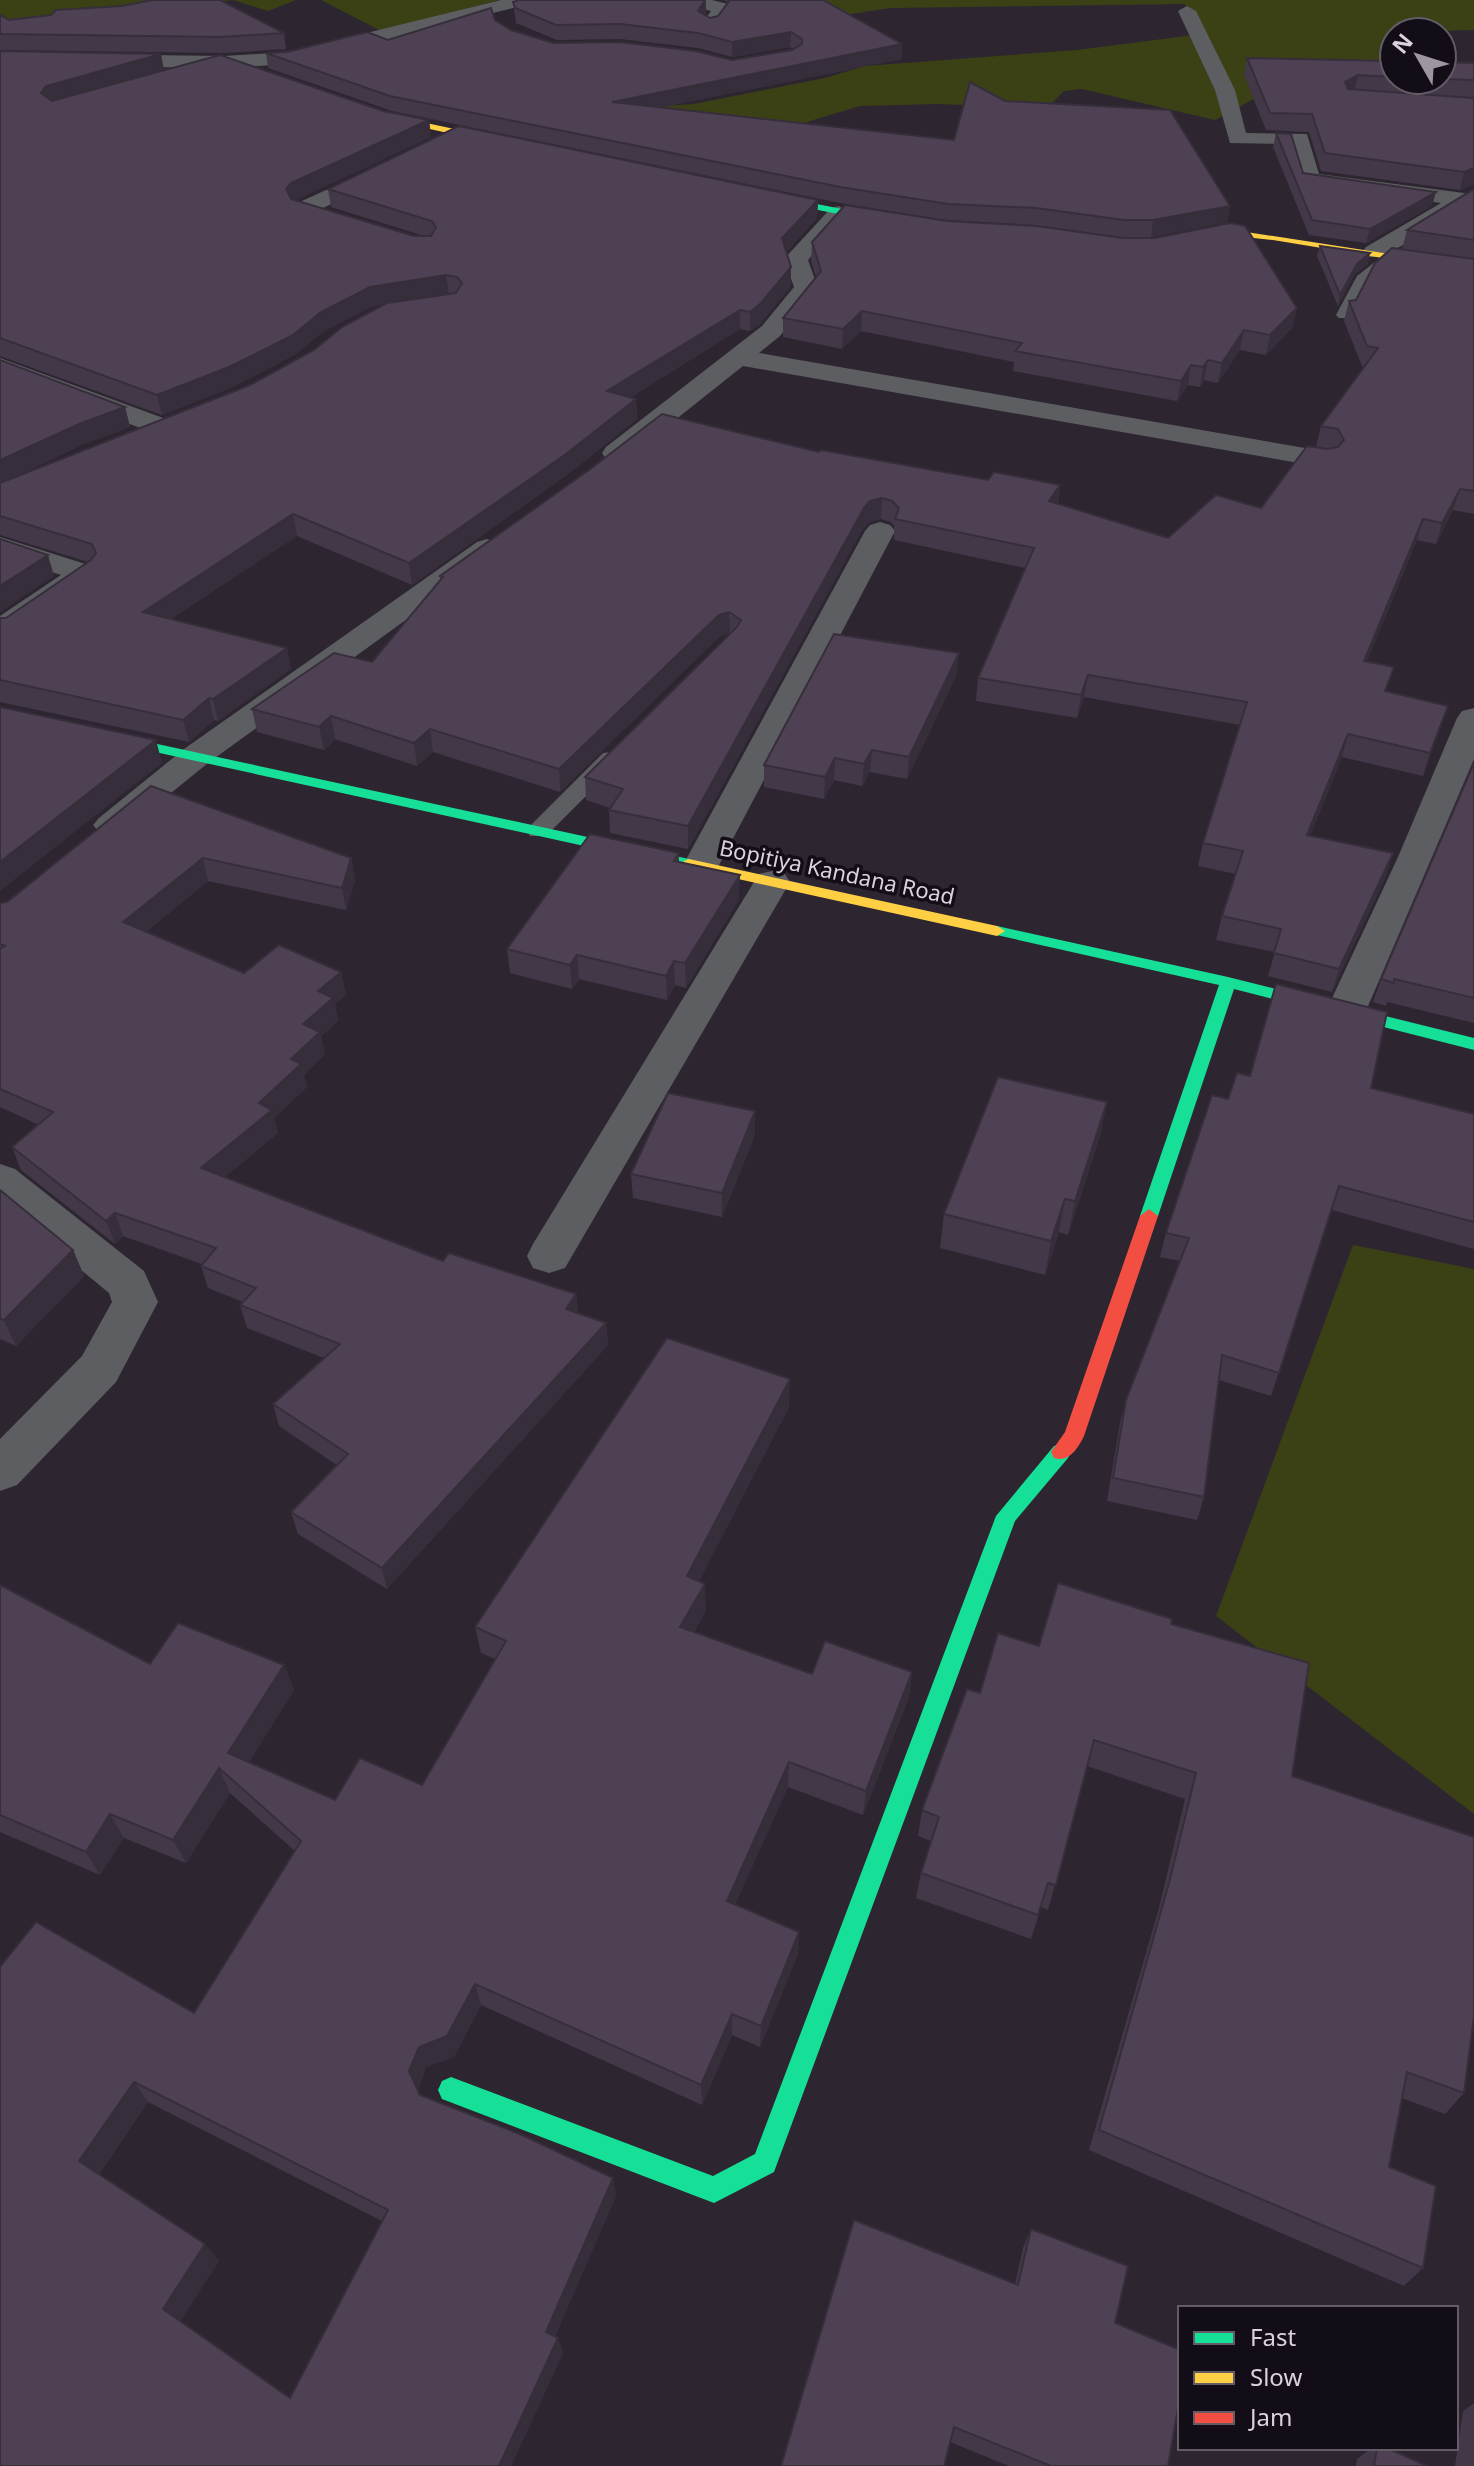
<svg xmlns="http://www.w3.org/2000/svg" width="1474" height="2466" font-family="'Noto Sans',sans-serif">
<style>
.green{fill:#3b4115}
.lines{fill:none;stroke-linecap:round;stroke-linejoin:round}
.lane{fill:#5c5e61;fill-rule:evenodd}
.street{fill:#5c5e61;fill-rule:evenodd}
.fast{fill:#16e098;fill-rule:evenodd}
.slow{fill:#ffcf43;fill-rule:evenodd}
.jam{fill:#f24e42;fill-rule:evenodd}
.wall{fill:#433848;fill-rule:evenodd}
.shaded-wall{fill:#372e3b}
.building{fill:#4e4154;stroke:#372e3b;stroke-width:2;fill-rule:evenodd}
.labels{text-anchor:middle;stroke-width:7;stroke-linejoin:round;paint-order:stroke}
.street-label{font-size:22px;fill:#dbd2e0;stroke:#130d17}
</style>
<rect width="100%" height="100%" fill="#2d2631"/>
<g class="green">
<path d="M0 0H296L268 11 233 0 136 10 53 24 0 19Z"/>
<path d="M321 0H499L381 31Z"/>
<path d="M814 0H1474V30L1394 32V73L1281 84 1215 120 1082 89 1064 91 1047 108 938 104 860 106 810 121 784 134 648 107 694 104 825 78 865 66 1077 50 1194 35 1185 4 890 8 845 15Z"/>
<path d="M1353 1245 1474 1269V1814L1216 1616Z"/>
</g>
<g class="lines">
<g class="lane">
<path d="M1389 251 1396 255 1368 281 1349 318H1339L1336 315 1357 276Z"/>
<path d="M611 752 622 758 619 763 546 836H530L527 831 530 826 603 753Z"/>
</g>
<g class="street">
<path d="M501 0H532L529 4 289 64 224 68 0 65V53L224 56 289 52Z"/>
<path d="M682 0H712L728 4 731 8 716 29 710 30 701 25 711 11 685 4Z"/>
<path d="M1187 6 1196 11 1235 90 1246 133 1307 134 1319 174 1464 193 1472 195V205L1382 257H1366L1362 252 1366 247 1441 203 1301 184 1291 144 1230 143 1215 90 1178 11Z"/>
<path d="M384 164 392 165 395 170 392 175 323 208 358 219 361 224 358 229 350 231 295 214 292 209 295 204Z"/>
<path d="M839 206 850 213 808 260 818 288 780 336 759 353 1322 451 1332 453 1336 459 1332 465 1322 467 743 366 626 459 616 461 606 459 602 453 606 447 762 326 794 287 784 259 831 208Z"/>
<path d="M0 358 174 422 178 428 174 434H156L0 375Z"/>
<path d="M880 522 890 525 895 531 718 867 713 875 700 878 687 875 682 867 865 531 870 525Z"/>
<path d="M0 537 95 567 99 573 95 579 11 637 0 639V616L61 575 0 556Z"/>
<path d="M487 539 497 542 502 548 497 554 208 763 123 832 111 836 99 832 93 825 99 818 184 749 477 542Z"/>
<path d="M1474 708V759L1366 1011 1360 1020 1346 1024 1332 1020 1326 1011 1398 857 1457 718 1462 711Z"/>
<path d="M772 871 785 874 790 882 565 1268 549 1273 533 1268 527 1256 533 1244 754 882 759 874Z"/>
<path d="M0 1164 15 1169 144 1271 158 1302 116 1382 17 1485 0 1491V1439L82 1356 112 1302 109 1293 0 1203Z"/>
</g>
<g class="fast">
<path d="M761 193 898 220 903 223 898 226 758 198Z"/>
<path d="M0 710 689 859 696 864 689 869 0 718Z"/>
<path d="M997 926 1228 977 1474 1038V1050L1234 989 1158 1216 1149 1223 1140 1216 1219 985 992 934 989 931 992 928Z"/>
<path d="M1061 1444 1068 1446 1071 1452 1068 1458 1015 1521 774 2172 714 2203 442 2099 438 2090 442 2081 451 2077 713 2176 755 2154 996 1516 1054 1446Z"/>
</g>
<g class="slow">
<path d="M370 111 506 140 510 143 506 146 367 115Z"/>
<path d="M1227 229 1474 267V273L1273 240 1227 235 1192 240 1187 237Z"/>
<path d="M689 859 997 926 1005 931 997 936 684 867V861Z"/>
</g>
<path class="jam" d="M1149 1209 1158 1216 1084 1436C1078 1448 1069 1463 1054 1458L1051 1452 1065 1432 1140 1216Z"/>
</g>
<g class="wall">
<path d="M519 0H706V13L705 15 710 18 718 16 729 2 723 0H823L902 44 901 59 662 107 954 140 1005 101 1230 206 1227 222 1151 237H1121L1034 225 946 220 840 203 392 111 268 68 266 53 388 40 495 20 511 30 553 43 732 60 794 49 790 47 732 57 698 48 620 39 557 40 516 23 513 2Z"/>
<path d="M0 15 9 20 284 33 286 49 224 53 0 50Z"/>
<path d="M0 51 164 70 429 120 431 137 296 200 414 236H424L331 207 328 189 818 200 817 218 786 252 791 267V286L760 324 750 331 740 329 631 397 636 399 637 419 567 475 412 585 297 536 171 619 287 648 291 669 218 721 214 720 189 742 0 702V618H6L88 562 0 535V360L125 407 130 427 84 444 3 482 250 385 314 350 386 304 373 306 324 331 296 354 233 387 162 415 0 356Z"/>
<path d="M1247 58 1394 61V80H1442V62L1474 63V188V185L1460 190 1321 171 1309 132 1266 130 1244 75Z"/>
<path d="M1276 133 1303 173 1432 206 1366 243 1309 235 1273 147Z"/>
<path d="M1474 189V514L1453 510 1436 544 1417 540 1367 661 1386 692 1448 706 1423 776 1342 757 1310 836 1386 876 1332 992 1268 976 1275 952 1216 940 1222 916 1236 874 1198 866 1203 843 1240 725 1084 697 1077 718 976 701 978 678 1025 568 894 540V526L891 522 881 519 869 522 862 530 688 849 610 833 609 810 610 808 586 800 585 777 729 634 719 637 560 792 433 752 417 766 335 739 324 750 257 732 252 709 372 662 441 580 440 576 819 452 988 480 1060 485 1058 504 1168 538 1261 508 1316 447 1321 426 1365 367 1362 366 1344 321 1349 301 1356 300 1402 249 1407 230Z"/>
<path d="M812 242 1293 327 1266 355 1240 350 1218 383 1204 380 1200 387 1188 385 1177 401 1013 371 1014 362 861 331 842 349 783 337V318L816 277 811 261Z"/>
<path d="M1320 246 1368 264 1354 275 1338 306 1317 256Z"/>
<path d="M957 674 907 779 870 772 862 786 834 780 824 799 764 787V765Z"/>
<path d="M1474 763V1023L1387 1002 1386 1006 1373 1002 1381 979Z"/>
<path d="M151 786 351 858 355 881 346 910 208 881 146 932 244 973 341 972 346 995 335 1004 338 1021 321 1036 325 1054 304 1075 307 1087 274 1118 278 1133 225 1177 443 1261 576 1294 578 1313 606 1323 608 1345 387 1589 298 1534 291 1512 337 1465 279 1426 273 1404 324 1358 247 1328 240 1305 243 1302 208 1288 201 1266 202 1264 123 1236 115 1244 21 1170 12 1147 39 1125 0 1107V903L7 902Z"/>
<path d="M679 853V862L739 899 686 988 675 985 667 1000 579 979 572 989 510 973 507 949Z"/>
<path d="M1250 1076 1371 1088 1474 1114V1249L1332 1210 1271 1396 1219 1380 1204 1497 1197 1520 1107 1501 1120 1423 1126 1400 1180 1261 1160 1257 1166 1233 1228 1099Z"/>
<path d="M1107 1102 1100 1136 1068 1235 1059 1232 1045 1275 940 1248 944 1214Z"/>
<path d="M755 1135 722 1217 633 1198 631 1174Z"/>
<path d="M0 1190 73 1250 84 1276 16 1346 0 1339Z"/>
<path d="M789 1407 699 1581 706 1610 694 1632 812 1674 912 1672 909 1697 863 1815 788 1787 735 1904 799 1932 798 1954 760 2047 732 2035 702 2105 481 2005 454 2057 426 2067 418 2090 420 2095 613 2178 616 2196 555 2336 558 2338 563 2353 511 2466H0V1967L194 2013 295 1851 230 1793 186 1863 124 1838 100 1875 0 1832V1585L150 1664 284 1665 294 1690 249 1762 335 1800 422 1785 495 1659 481 1653 475 1627ZM148 2102 382 2221 290 2398 180 2321 219 2261 99 2174Z"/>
<path d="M1171 1624 1292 1776 1464 2093 1445 2114 1402 2098 1389 2167 1423 2268 1404 2286 1089 2150 1159 1908 1185 1799 1087 1766 1048 1910 1041 1907 1031 1939 916 1898 921 1873 931 1841 918 1836 922 1810 980 1693 1039 1646Z"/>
<path d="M1031 2229 1115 2323 1168 2466H1009L950 2442 781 2466 1015 2284 1023 2248Z"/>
<path d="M1474 2403V2466H1455L1463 2411Z"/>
<path d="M1372 2448H1387L1427 2466H1356L1357 2459Z"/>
</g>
<g class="shaded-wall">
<path d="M705 0 706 13 698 26V11Z"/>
<path d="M791 32 790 47 732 57V42Z"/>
<path d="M902 44 901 59 613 117 612 102Z"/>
<path d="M161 54 164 70 50 103 41 93 46 86Z"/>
<path d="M1358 75 1354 92 1342 99 1345 82Z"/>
<path d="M429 120 431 137 294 201 289 207 286 189 291 183Z"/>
<path d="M1474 168V185L1460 190 1464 172Z"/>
<path d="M1436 192 1432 206 1366 243 1370 229Z"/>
<path d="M818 200 817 218 782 257V238Z"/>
<path d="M1230 206 1227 222 1151 237 1153 220Z"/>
<path d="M1370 253 1368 264 1354 275 1338 306 1340 295 1357 264Z"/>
<path d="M791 267V286L760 324 750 331V312Z"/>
<path d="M446 275 449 294 373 306 324 331 296 354 233 387 162 415 157 395 370 287Z"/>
<path d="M1297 308 1293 327 1266 355 1270 335Z"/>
<path d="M740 310V329L608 411 607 391Z"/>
<path d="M862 311 861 331 842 349 843 329Z"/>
<path d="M1244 330 1240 350 1218 383 1222 363Z"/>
<path d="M1208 360 1204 380 1200 387 1203 367Z"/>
<path d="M1191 365 1188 385 1177 401 1181 381Z"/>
<path d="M636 399 637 419 567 475 412 585 409 563Z"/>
<path d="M125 407 130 427 84 444 0 484V460L79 424Z"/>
<path d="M1060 485 1057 507 1049 501Z"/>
<path d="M1460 489 1453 510 1436 544 1442 523Z"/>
<path d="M882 498 881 519 869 522 862 530 688 849V826L864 508 870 501Z"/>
<path d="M293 514 297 536 149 633 143 612Z"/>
<path d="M1423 519 1417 540 1358 683 1364 661Z"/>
<path d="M48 555 54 576 0 612V586Z"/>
<path d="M729 612 730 634 719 637 560 792 559 769 719 615Z"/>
<path d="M287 648 291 669 218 721 213 699Z"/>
<path d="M959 653 957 674 907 779 909 757Z"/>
<path d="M1088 675 1084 697 1077 718 1081 695Z"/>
<path d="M209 698 214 720 189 742 183 720Z"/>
<path d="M1448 706 1441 728 1423 776 1430 753Z"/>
<path d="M331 716 335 739 324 750 319 727Z"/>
<path d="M430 729 433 752 417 766 414 743Z"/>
<path d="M1348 734 1342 757 1301 858 1307 835Z"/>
<path d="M156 740 162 763 0 891V862Z"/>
<path d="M872 750 870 772 862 786 864 764Z"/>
<path d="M835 758 834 780 824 799 825 777Z"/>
<path d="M1393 853 1386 876 1332 992 1339 969Z"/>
<path d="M203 858 208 881 130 945 123 922Z"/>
<path d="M351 858 355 881 346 910 342 888Z"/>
<path d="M740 875 739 899 686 988 685 963Z"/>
<path d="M577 955 579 979 572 989 570 965Z"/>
<path d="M674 961 675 985 667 1000 666 976Z"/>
<path d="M341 972 346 995 335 1004 338 1021 321 1036 325 1054 304 1075 307 1087 274 1118 278 1133 208 1191 201 1168 291 1059 303 1024 318 991Z"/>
<path d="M1107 1102 1100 1136 1068 1235 1075 1201Z"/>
<path d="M755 1111V1135L722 1217V1193Z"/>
<path d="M1065 1199 1059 1232 1045 1275 1051 1241Z"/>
<path d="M115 1213 123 1236 115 1244 106 1221Z"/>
<path d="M73 1250 84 1276 16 1346 4 1320Z"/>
<path d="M576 1294 578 1317 566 1309Z"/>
<path d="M606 1323 608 1345 387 1589 382 1568Z"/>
<path d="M790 1379 789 1407 688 1603 687 1576Z"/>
<path d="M705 1584 706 1610 681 1653 680 1627Z"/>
<path d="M284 1665 294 1690 239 1778 228 1753Z"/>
<path d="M912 1672 909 1697 863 1815 866 1791Z"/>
<path d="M789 1762 788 1787 727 1923V1901Z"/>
<path d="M219 1768 230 1793 186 1863 173 1840Z"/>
<path d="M110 1814 124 1838 100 1875 86 1852Z"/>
<path d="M799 1932 798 1954 760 2047 761 2026Z"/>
<path d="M475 1984 481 2005 454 2057 426 2067 417 2091 409 2071 419 2047Z"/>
<path d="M732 2014V2035L702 2105 701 2085Z"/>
<path d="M134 2082 148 2102 95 2179 79 2161Z"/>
<path d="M613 2178 616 2196 551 2346 546 2332Z"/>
<path d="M205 2244 219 2261 178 2325 163 2309Z"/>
<path d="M558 2338 563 2353 511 2466H499Z"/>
</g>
<g class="building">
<path d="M153 0H220L284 33 221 37 0 34V15L9 20 51 15 56 10 122 6Z"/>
<path d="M519 0H705L698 11 710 18 718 16 730 0H823L902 44 612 102 954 140 970 82 1005 101 1170 110 1230 206 1153 220H1124L1036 208 948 204 840 187 390 96 266 53 287 52 367 32 388 40 491 8 495 20 511 30 553 43 619 42 696 51 732 60 792 50 802 44V39L791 32 732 42 698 33 620 24 556 25 515 8 513 2Z"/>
<path d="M0 51 161 54 46 86 41 93 52 101 220 55 383 111 429 120 291 183 286 189 291 199 414 236H431L436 227 432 221 328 189 459 126 818 200 782 238 791 267 760 304 750 312 740 310 607 391 636 399 566 454 409 563 293 514 143 612 287 648 213 699 209 698 183 720 0 680V618H6L91 560 96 553 92 544 0 516V483L250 385 314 350 342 327 387 303 456 293 462 283 457 277 446 275 370 287 321 312 293 335 229 367 157 395 0 338Z"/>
<path d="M1247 58 1394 61V77L1358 75 1345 82 1348 89 1474 98V168L1464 172 1325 153 1312 114 1270 113Z"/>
<path d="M1442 62 1474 63V80L1442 79Z"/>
<path d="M1276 133 1291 134 1303 173 1436 192 1370 229 1312 220Z"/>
<path d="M1474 189V240L1407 230Z"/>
<path d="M845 205 947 221 1036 226 1123 238H1155L1230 223 1245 226 1297 308 1270 335 1244 330 1222 363 1208 360 1203 367 1191 365 1181 381 1015 351 1022 343 862 311 843 329 783 318 821 271 812 242Z"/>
<path d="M1320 246 1370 253 1357 264 1340 295Z"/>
<path d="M1392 248 1474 259V491L1460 489 1442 523 1423 519 1364 661 1394 667 1385 691 1448 706 1430 753 1348 734 1307 835 1393 853 1339 969 1274 953 1281 929 1222 916 1243 851 1203 843 1247 702 1088 675 1081 695 978 678 1034 548 895 519 899 508 892 501 882 498 870 501 864 508 688 826 609 810 623 789 585 777 737 627 741 620 729 612 719 615 559 769 430 729 414 743 331 716 319 727 252 709 334 653 372 662 443 577 440 576 589 470 662 414 819 452 821 450 988 480 994 472 1060 485 1049 501 1168 538 1216 495 1261 508 1307 446 1328 449 1338 447 1344 440 1338 429 1321 426 1378 348 1367 346 1349 301 1356 300 1375 263Z"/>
<path d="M0 360 125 407 79 424 0 460Z"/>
<path d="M0 539 48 555 0 586Z"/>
<path d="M834 634 959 653 909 757 872 750 864 764 835 758 825 777 764 765Z"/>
<path d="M0 707 156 740 0 862Z"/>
<path d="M1474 763V998L1394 979V983L1381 979Z"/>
<path d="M151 786 351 858 342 888 203 858 123 922 244 973 279 945 341 972 318 991 333 998 303 1024 320 1032 291 1059 301 1064 259 1103 272 1110 201 1168 443 1261 449 1253 576 1294 566 1309 606 1323 382 1568 291 1512 348 1454 273 1404 340 1344 240 1305 256 1288 201 1266 216 1248 115 1213 106 1221 12 1147 53 1112 0 1089V949L5 946 0 944V903L7 902Z"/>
<path d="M590 834 679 853 674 861 740 875 685 963 674 961 666 976 577 955 570 965 507 949Z"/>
<path d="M1276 984 1387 1012 1371 1088 1474 1114V1222L1339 1186 1279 1373 1222 1355 1204 1497 1113 1478 1126 1400 1189 1238 1166 1233 1212 1095 1228 1099 1237 1073 1250 1076Z"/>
<path d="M998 1077 1107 1102 1075 1201 1065 1199 1051 1241 944 1214Z"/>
<path d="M668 1093 755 1111 722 1193 631 1174Z"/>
<path d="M0 1190 73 1250 4 1320 0 1319Z"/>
<path d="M667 1338 790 1379 687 1576 705 1584 680 1627 812 1674 825 1641 912 1672 866 1791 789 1762 727 1901 799 1932 761 2026 732 2014 701 2085 475 1984 447 2036 419 2047 409 2071 420 2095 522 2135 613 2178 546 2332 558 2338 499 2466H0V1967L36 1922 194 2013 301 1841 219 1768 173 1840 110 1814 86 1852 0 1815V1585L150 1664 178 1623 284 1665 228 1753 335 1800 360 1758 422 1785 506 1641 475 1627ZM134 2082 388 2210 290 2398 163 2309 205 2244 79 2161Z"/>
<path d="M1058 1583 1172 1619 1171 1624 1309 1663 1292 1776 1474 1837V2016L1464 2093 1407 2072 1389 2167 1436 2186 1423 2268 1099 2130 1169 1883 1196 1773 1094 1740 1056 1885 1048 1883 1038 1915 921 1873 939 1817 922 1810 967 1689 980 1693 998 1633 1039 1646Z"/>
<path d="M854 2220 1018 2285 1031 2229 1128 2266 1115 2323 1180 2350V2396L1168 2466H1051L954 2427 944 2466H781Z"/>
<path d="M1377 2448H1387L1427 2466H1374Z"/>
</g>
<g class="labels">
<g class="street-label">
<text transform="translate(837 872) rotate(12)" y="8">Bopitiya Kandana Road</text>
</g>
</g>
<rect x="1178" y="2306" width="280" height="144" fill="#130d17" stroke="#635c67" stroke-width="2"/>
<rect x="1194" y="2332" width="40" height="12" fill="#16e098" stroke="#635c67" stroke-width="2"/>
<text x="1250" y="2346" font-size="24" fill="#dbd2e0">Fast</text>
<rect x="1194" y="2372" width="40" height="12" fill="#ffcf43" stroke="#635c67" stroke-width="2"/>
<text x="1250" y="2386" font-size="24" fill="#dbd2e0">Slow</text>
<rect x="1194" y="2412" width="40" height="12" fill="#f24e42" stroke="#635c67" stroke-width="2"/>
<text x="1250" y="2426" font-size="24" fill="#dbd2e0">Jam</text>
<g transform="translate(1418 56) rotate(309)"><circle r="38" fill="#130d17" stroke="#635c67" stroke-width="2"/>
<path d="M0-6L14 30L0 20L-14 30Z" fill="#9e96a3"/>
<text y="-12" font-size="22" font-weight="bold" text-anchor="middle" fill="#dbd2e0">N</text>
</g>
</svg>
